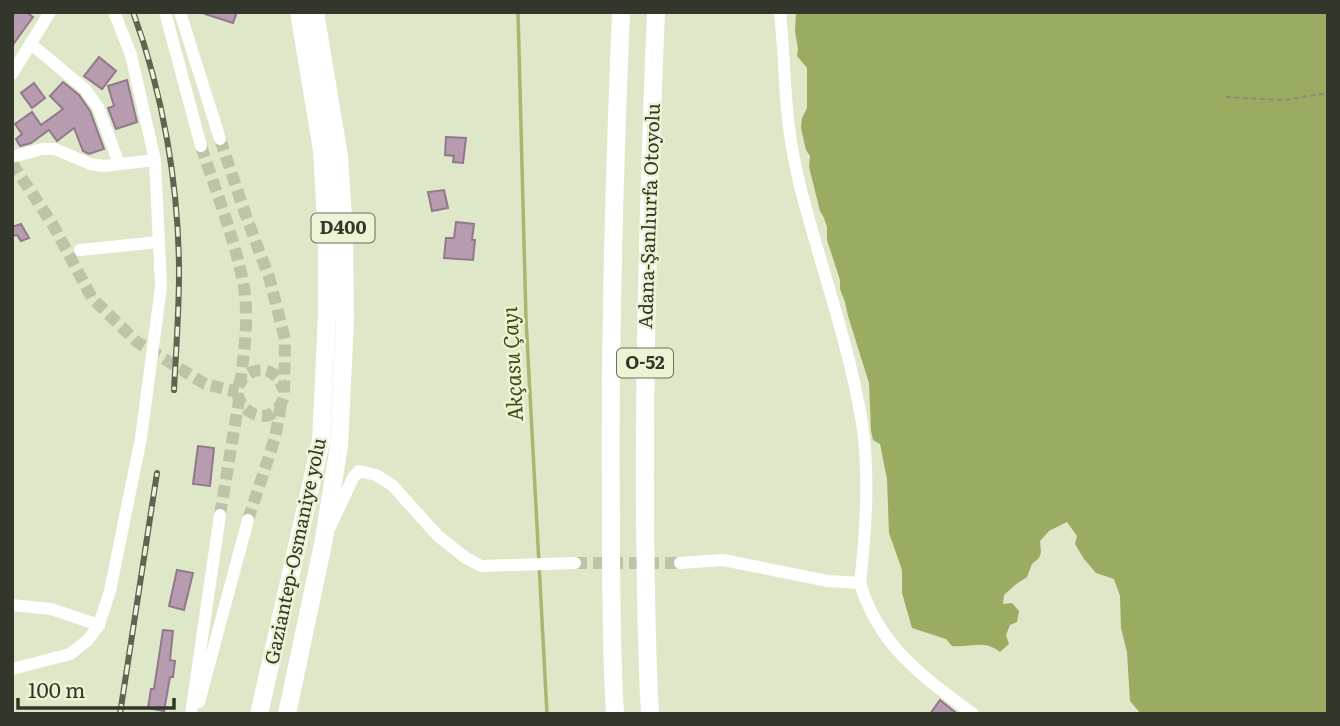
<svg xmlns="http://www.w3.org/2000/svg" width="1340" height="726" font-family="Literata,serif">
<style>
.forest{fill:#9aab62}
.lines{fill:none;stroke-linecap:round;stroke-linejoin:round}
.stream{stroke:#a6b86f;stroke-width:3.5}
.building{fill:#b79cb0;stroke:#92788c;stroke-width:2}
.minor-tunnel{stroke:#bcc4a8;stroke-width:12;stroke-dasharray:12 6;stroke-linecap:butt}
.path{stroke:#878d77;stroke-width:2;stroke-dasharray:5 3.5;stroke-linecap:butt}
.minor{stroke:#fff;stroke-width:12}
.highway{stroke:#fff;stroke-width:18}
.rail-casing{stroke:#5e6352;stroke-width:6}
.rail{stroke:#ebf4d4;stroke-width:3.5;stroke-dasharray:10;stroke-linecap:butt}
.labels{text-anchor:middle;stroke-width:5;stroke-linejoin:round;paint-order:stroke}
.shield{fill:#ebf4d4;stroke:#6a6f5d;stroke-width:2}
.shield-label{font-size:18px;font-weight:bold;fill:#33362a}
.street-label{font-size:19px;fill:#33362a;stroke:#ebf4d4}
.water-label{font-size:21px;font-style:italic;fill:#404b15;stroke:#ebf4d4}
</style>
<rect width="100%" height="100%" fill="#dee7c7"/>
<path class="forest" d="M796 12H1328V714H1141L1130 701 1127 652 1121 628 1120 596 1114 579 1096 573 1084 559 1075 544 1077 536 1067 522 1049 531 1040 541 1041 552 1039 558 1032 564 1027 577 1015 585 1004 595 1003 604 1012 603 1019 611 1017 622 1010 625 1006 635 1009 644 1000 652C984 639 970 648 952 646L946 639 912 628 902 593V570L889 533 887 479 880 444 873 440 871 431 869 383 848 316 845 302 840 289V280L827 240V227L824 218 820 211 809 167 810 156 806 150 801 128 802 118 807 108V68L797 56 798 49 795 31Z"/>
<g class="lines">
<path class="stream" d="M518 12 526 319 547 714"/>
</g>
<g class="building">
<path d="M15 12H26L33 17 12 46V17Z"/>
<path d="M206 12H237L233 23 205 14Z"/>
<path d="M99 57 116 71 102 89 84 76Z"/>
<path d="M127 80 137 122 116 129 108 108 114 106 108 86Z"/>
<path d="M63 82 79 95 90 111 104 149 89 154 83 151 74 128 57 141 49 130 31 143 20 146 16 139 22 134 15 124 32 112 41 125 63 109 50 96Z"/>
<path d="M34 83 45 98 32 108 21 93Z"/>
<path d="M446 137 466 138 463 163 453 162 454 156 445 155Z"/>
<path d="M444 190 448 208 432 211 428 192Z"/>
<path d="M456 222 474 224 472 240H475L473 260 444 258 446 238H454Z"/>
<path d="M21 224 29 238 21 241 17 235 12 236V227Z"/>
<path d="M198 446 214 448 210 486 193 484Z"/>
<path d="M177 570 193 573 184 610 169 606Z"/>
<path d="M163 630 173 631 170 660 175 661 173 677H170L164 711 148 708 151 689H154Z"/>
<path d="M940 700 955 712 953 714H930Z"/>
</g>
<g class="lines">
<g class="minor-tunnel">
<path d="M220 139 246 216 269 277 285 339 284 397C269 442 215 396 248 374 254 370 263 369 270 372 277 375 281 382 283 389"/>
<path d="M201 146C216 192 235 239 244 287 249 320 244 352 240 385"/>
<path d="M12 163 53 225 92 298 137 342 205 384 238 392"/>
<path d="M220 515 239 400"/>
<path d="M248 520 275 438 281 404"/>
<path d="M575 563H680"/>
</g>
<path class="path" d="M1226 97 1284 100 1328 93"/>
<g class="minor">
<path d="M165 12 201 146"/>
<path d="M180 12 220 139"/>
<path d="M780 12C783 41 784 69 786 97 788 127 793 158 800 186 820 265 849 343 862 423 870 474 866 532 860 583"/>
<path d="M31 44 85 89 98 107 119 164"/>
<path d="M12 74 50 12"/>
<path d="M12 157 42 149H55L90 164 104 166 155 160"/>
<path d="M80 250 159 242"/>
<path d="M330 527 353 478 359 471 376 475 392 485 438 536 466 558 481 566 575 563"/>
<path d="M680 563 723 560 828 581 860 583C878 645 923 677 973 714"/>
<path d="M12 605 51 609 99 625"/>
<path d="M12 669 70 654 88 640 99 625 110 591 141 438 161 287 155 160 131 55 114 12"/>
<path d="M199 702 248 520"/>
<path d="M191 714 220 515"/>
</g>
<g class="highway">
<path d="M259 714 321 441 327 315V237L322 150 299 12"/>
<path d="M287 714 323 544 339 446 345 320 344 234 339 156 315 12"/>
<path d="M615 714C611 650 611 586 611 522 609 352 614 182 621 12"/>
<path d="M650 714C646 648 646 583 645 517 644 349 649 181 656 12"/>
</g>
<defs>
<g id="rail">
<path d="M133 12C163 93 179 187 179 273 179 312 176 351 174 390"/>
<path d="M120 714 157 473"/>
</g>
</defs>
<use href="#rail" class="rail-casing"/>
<use href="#rail" class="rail"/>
</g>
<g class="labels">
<g class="shield">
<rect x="311.5" y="213.5" width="63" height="29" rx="5"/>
<rect x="617" y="348.5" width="56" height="29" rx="5"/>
</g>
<g class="shield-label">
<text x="343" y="234">D400</text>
<text x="645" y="369">O-52</text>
</g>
<g class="street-label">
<text transform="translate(649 216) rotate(-88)" y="7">Adana-Şanlıurfa Otoyolu</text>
<text transform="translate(295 551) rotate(-78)" y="7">Gaziantep-Osmaniye yolu</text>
</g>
<g class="water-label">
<text transform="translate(513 364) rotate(-93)" y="7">Akçasu Çayı</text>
</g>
</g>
<rect width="1340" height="726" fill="none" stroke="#33362a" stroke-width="28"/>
<path d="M18 698v10h156v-10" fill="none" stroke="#33362a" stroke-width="3.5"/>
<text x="28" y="698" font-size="21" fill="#33362a" stroke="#ebf4d4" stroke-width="5" paint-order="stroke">100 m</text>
</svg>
